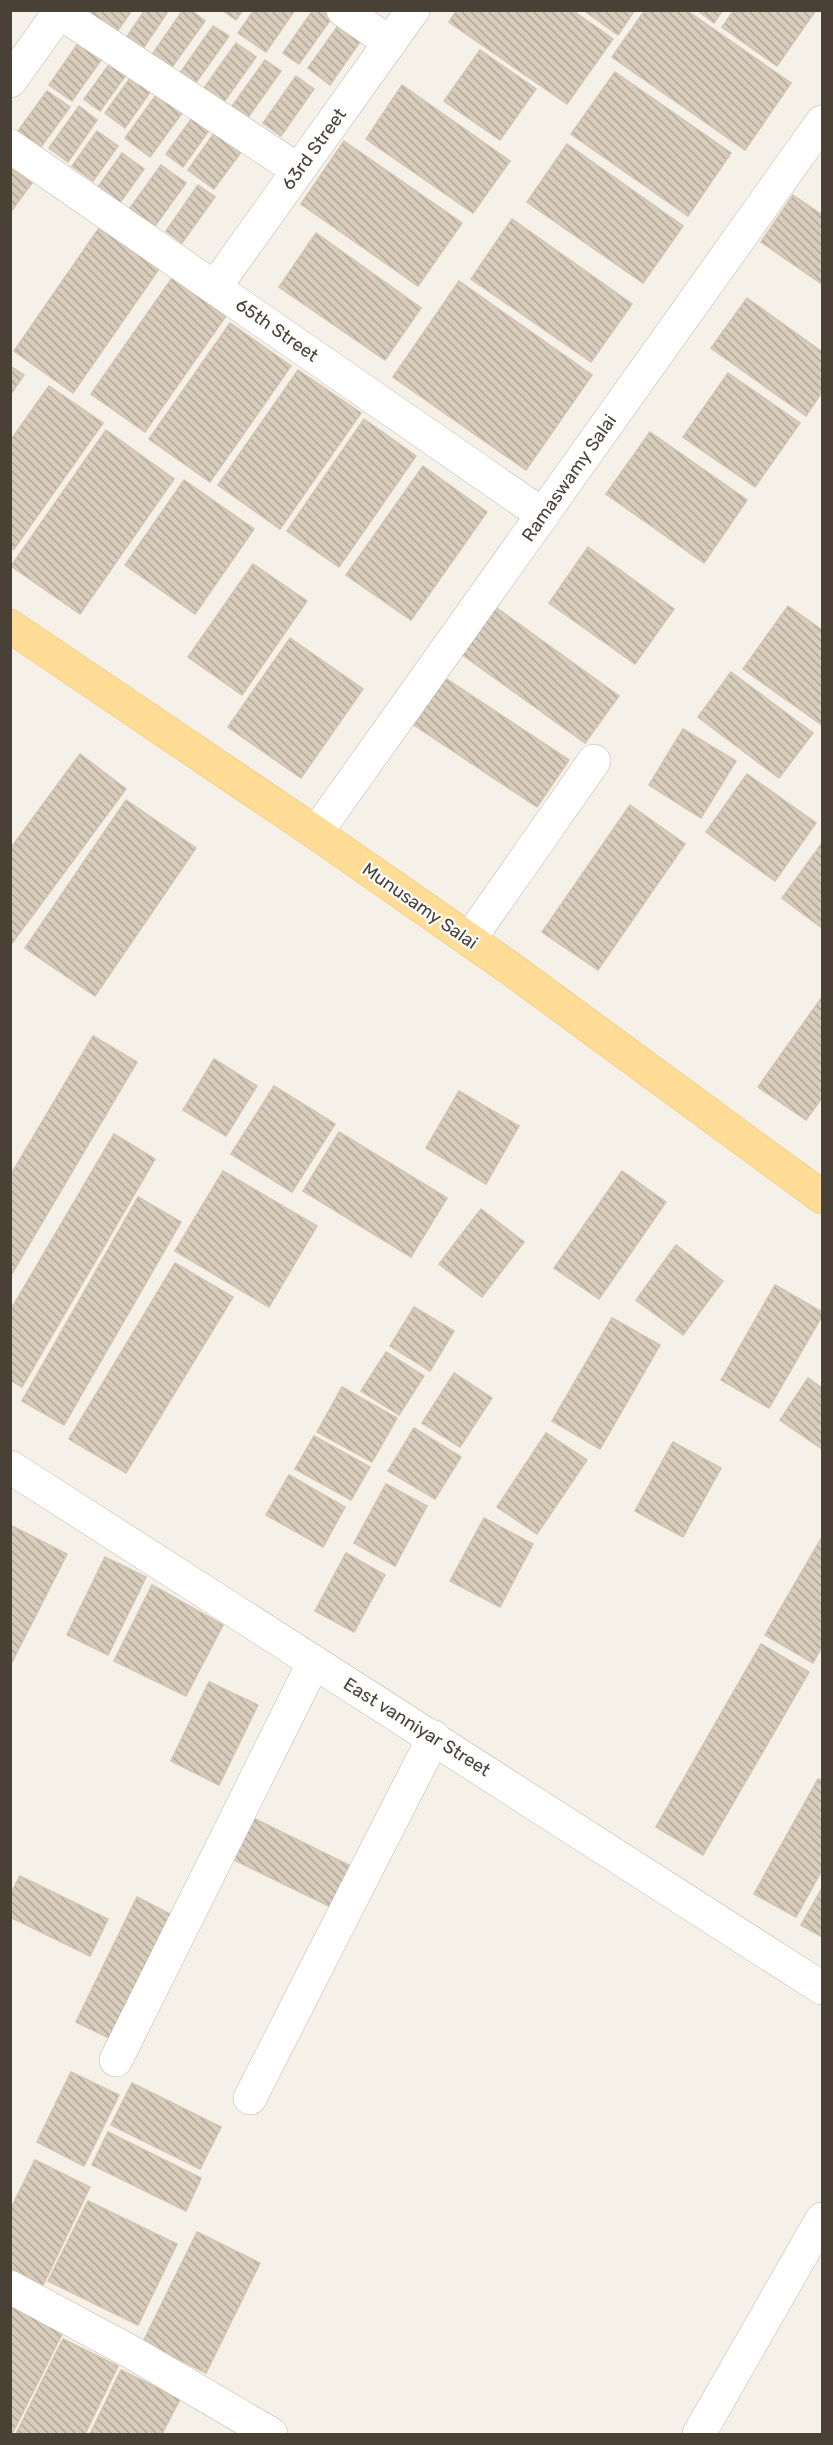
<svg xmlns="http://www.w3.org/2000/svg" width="833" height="2445" font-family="Rubik,sans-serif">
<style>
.building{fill:url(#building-back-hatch);stroke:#d3c3af;stroke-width:1.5}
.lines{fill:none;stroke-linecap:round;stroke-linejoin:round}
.minor-casing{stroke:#c2b8a9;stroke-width:34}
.major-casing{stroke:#eebc5d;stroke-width:34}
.minor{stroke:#fff;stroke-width:33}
.major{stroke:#ffdd97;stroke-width:33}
.labels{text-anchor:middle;stroke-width:4.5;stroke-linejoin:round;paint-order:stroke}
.street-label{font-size:18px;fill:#494136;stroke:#fff}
</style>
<defs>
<pattern id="building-back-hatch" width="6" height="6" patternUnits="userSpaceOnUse" patternTransform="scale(1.5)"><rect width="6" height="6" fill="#d8ccbc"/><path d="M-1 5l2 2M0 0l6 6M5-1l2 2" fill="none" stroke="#b1a79a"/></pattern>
</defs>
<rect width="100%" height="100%" fill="#f5f1e8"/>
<g class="building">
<path d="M84 10H132L112 39Z"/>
<path d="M145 10H169L142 50 126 38Z"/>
<path d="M183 10H191L205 21 170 70 151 56Z"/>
<path d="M222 10H243L236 20Z"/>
<path d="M254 10H295L266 52 238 33Z"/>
<path d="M313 10H326L333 16 299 64 283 53Z"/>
<path d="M457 10H572L613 39 567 104 449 22Z"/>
<path d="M583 10H635L618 35Z"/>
<path d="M645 10H686L791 83 745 150 612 57Z"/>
<path d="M697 10H723L714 23Z"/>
<path d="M734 10H816L777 66 722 27Z"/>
<path d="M342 20 364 36 330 85 308 68Z"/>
<path d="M213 26 229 36 195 84 180 73Z"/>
<path d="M81 39 104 56 72 101 49 85Z"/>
<path d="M236 43 256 57 224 102 204 88Z"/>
<path d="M480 50 536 89 500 140 444 101Z"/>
<path d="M113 59 129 71 100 111 84 99Z"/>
<path d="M265 60 281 71 244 123 228 112Z"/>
<path d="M615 72 731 153 688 216 571 134Z"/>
<path d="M133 74 153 88 125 128 105 113Z"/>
<path d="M296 76 314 89 281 136 263 123Z"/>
<path d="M402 85 510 161 473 213 366 139Z"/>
<path d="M47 91 70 107 41 147 18 131Z"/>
<path d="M159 91 185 109 150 157 125 138Z"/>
<path d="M79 106 97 120 68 162 49 148Z"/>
<path d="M195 114 212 126 183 167 166 154Z"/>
<path d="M217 129 244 148 214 189 188 170Z"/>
<path d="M97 131 118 146 93 181 72 166Z"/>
<path d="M344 141 462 223 418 286 301 204Z"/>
<path d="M567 144 683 226 643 283 527 202Z"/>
<path d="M122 153 144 169 117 207 95 191Z"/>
<path d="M161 165 186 183 155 226 130 208Z"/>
<path d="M10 168 32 183 10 213Z"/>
<path d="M198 185 215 197 182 243 166 231Z"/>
<path d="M793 195 822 215V284L761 242Z"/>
<path d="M512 219 632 304 591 362 471 279Z"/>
<path d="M99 228 159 269 73 393 14 351Z"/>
<path d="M316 233 421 308 385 360 279 287Z"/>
<path d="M172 278 226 316 145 432 91 394Z"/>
<path d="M459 281 592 375 526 470 393 377Z"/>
<path d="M747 298 822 352V392L806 416 711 348Z"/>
<path d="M230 323 291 366 210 482 149 439Z"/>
<path d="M10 366 24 375 10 395Z"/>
<path d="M298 370 361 413 280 529 218 485Z"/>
<path d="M728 373 800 423 755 487 683 437Z"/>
<path d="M49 386 103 423 14 549 10 547V441Z"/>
<path d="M364 419 416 456 339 567 287 531Z"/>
<path d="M106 430 174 479 80 614 11 566Z"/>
<path d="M650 432 747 500 704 563 606 494Z"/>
<path d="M423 466 487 512 411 620 346 575Z"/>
<path d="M184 480 254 529 195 614 125 565Z"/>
<path d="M588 547 674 609 635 664 549 603Z"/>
<path d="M253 564 307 601 242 695 188 657Z"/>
<path d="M494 606 619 696 585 743 460 653Z"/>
<path d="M788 606 822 630V725L743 669Z"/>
<path d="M290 638 363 689 301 778 228 727Z"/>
<path d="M731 672 813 733 779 778 698 717Z"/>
<path d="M445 678 569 760 537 807 414 725Z"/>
<path d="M683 729 736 761 701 818 649 785Z"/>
<path d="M80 754 126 789 10 946V849Z"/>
<path d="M747 774 816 823 775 881 706 832Z"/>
<path d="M126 800 196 848 95 996 25 948Z"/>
<path d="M630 805 685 844 598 970 542 932Z"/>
<path d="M822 843V928L782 898Z"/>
<path d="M822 997V1098L806 1120 758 1087Z"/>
<path d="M93 1036 137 1062 10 1277V1176Z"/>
<path d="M214 1059 257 1086 226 1136 183 1110Z"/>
<path d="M274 1086 335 1124 292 1192 231 1154Z"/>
<path d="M459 1091 519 1126 486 1184 426 1148Z"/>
<path d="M339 1132 447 1198 411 1257 303 1191Z"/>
<path d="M114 1134 155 1159 22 1387 10 1380V1311Z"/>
<path d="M223 1171 317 1226 269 1307 175 1251Z"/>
<path d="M622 1171 666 1202 599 1299 554 1268Z"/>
<path d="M138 1197 181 1222 64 1425 22 1401Z"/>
<path d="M481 1209 524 1242 482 1297 439 1264Z"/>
<path d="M676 1245 723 1281 683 1335 636 1300Z"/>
<path d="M175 1263 233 1297 126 1473 69 1439Z"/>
<path d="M775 1285 822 1312V1316L769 1408 721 1380Z"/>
<path d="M414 1307 454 1331 430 1371 390 1346Z"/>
<path d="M612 1318 660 1345 600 1449 552 1421Z"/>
<path d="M386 1352 424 1376 399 1415 361 1391Z"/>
<path d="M454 1373 492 1398 460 1447 422 1423Z"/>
<path d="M808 1378 822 1388V1449L780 1420Z"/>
<path d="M342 1387 397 1418 372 1462 317 1432Z"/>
<path d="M414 1428 461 1457 435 1499 388 1471Z"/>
<path d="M546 1433 587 1460 537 1534 497 1507Z"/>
<path d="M314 1436 370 1467 351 1500 295 1469Z"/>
<path d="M673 1442 721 1468 683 1537 635 1511Z"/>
<path d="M289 1475 345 1507 323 1547 266 1515Z"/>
<path d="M386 1484 427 1506 395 1566 354 1543Z"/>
<path d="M484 1518 533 1544 500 1607 450 1581Z"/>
<path d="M10 1525 67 1554 10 1666Z"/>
<path d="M822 1537V1646L813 1663 765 1635Z"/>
<path d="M346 1553 385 1575 354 1632 315 1611Z"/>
<path d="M105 1557 146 1577 108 1655 67 1635Z"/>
<path d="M152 1585 223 1625 186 1696 114 1661Z"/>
<path d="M761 1644 809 1672 703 1855 656 1827Z"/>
<path d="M209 1682 258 1705 219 1785 171 1761Z"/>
<path d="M818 1779 822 1781V1870L796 1917 754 1894Z"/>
<path d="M247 1815 355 1868 335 1909 226 1856Z"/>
<path d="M20 1876 108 1919 90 1956 10 1917V1895Z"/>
<path d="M822 1888V1937L801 1925Z"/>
<path d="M137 1897 174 1916 113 2040 76 2022Z"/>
<path d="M71 2072 119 2095 84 2166 37 2142Z"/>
<path d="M132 2083 221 2127 200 2169 111 2125Z"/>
<path d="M108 2132 201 2178 186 2211 92 2165Z"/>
<path d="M35 2160 90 2187 43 2285 10 2268V2210Z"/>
<path d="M88 2201 177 2244 138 2325 48 2281Z"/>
<path d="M197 2232 260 2263 206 2373 143 2342Z"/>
<path d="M10 2306 63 2332 12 2434H10Z"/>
<path d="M63 2339 118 2366 85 2434H16Z"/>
<path d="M121 2370 180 2399 162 2434H90Z"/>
</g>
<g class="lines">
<defs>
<g id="minor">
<path d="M343 10 390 43"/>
<path d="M59 12 298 170"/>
<path d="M10 81 61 10"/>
<path d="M10 146 543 515"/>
<path d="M215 287 413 10"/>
<path d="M316 833 822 122"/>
<path d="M469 940 594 761"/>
<path d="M10 1467 822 1988"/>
<path d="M116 2060 314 1662"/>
<path d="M250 2098 434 1737"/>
<path d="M10 2287 131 2352 271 2434"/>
<path d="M699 2434 822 2219"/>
</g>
<path id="major" d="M10 626 316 833 507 966 822 1197"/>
</defs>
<use href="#minor" class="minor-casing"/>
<use href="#major" class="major-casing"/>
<use href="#minor" class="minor"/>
<use href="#major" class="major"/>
</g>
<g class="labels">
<g class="street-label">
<text transform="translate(314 149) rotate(-54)" y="6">63rd Street</text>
<text transform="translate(277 330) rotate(35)" y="6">65th Street</text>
<text transform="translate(569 478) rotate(-55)" y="6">Ramaswamy Salai</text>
<text transform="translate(420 906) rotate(35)" y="6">Munusamy Salai</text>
<text transform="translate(417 1727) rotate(32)" y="6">East vanniyar Street</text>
</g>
</g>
<rect width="833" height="2445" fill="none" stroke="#494136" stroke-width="24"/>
</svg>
